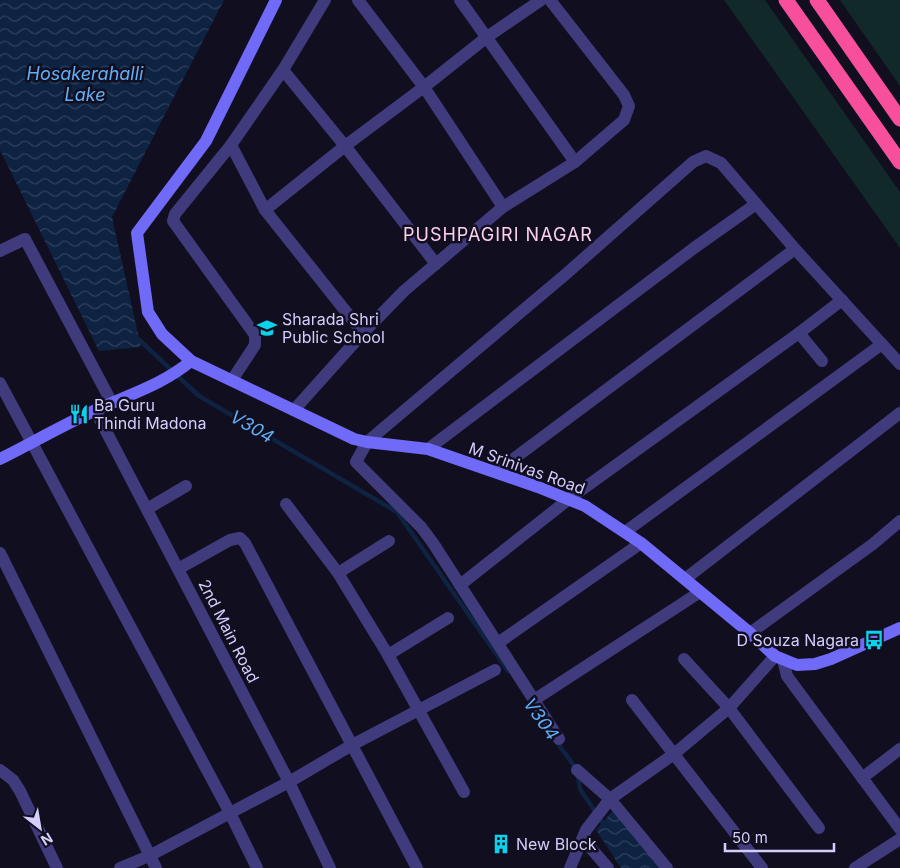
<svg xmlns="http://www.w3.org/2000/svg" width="900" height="868" font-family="Inter,sans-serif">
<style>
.grass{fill:#112928}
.water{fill:url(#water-waves)}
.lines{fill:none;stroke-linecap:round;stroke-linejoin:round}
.stream{stroke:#0e2242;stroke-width:4.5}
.street{stroke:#3f3b7c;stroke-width:12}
.secondary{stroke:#706af8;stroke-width:12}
.highway{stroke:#f74f9c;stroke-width:15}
.labels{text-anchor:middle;stroke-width:5;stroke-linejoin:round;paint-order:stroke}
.poi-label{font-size:16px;fill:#d4cefd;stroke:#110e1f;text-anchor:start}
.street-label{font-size:16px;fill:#d4cefd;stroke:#110e1f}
.water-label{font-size:18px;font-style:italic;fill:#61aff7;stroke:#110e1f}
.neighbourhood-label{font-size:18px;letter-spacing:1px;fill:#fdd0ec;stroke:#110e1f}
</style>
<defs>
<pattern id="water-waves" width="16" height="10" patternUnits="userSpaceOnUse" patternTransform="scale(1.25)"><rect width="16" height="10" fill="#0e2242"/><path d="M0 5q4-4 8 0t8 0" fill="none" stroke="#30415e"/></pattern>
</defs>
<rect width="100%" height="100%" fill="#110e1f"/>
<g class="grass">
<path d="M724 0H765L900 192V248Z"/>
<path d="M840 0H900V86Z"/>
</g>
<g class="water">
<path d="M0 0H224L112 217 141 347 99 351 0 150Z"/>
<path d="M615 808 663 868H621L596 830Z"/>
</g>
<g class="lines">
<g class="stream">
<path d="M134 335 199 396 397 512 508 671"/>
<path d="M556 741 577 770 580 789 605 826"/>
</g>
<g class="street">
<path d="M325 0 283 70 231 145 265 210 363 333"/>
<path d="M358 0 424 87 503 207"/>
<path d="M460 0 575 162"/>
<path d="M283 70 345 146 436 264"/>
<path d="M231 145 175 214 173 221 255 335V345L232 380"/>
<path d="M265 210 345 146 424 87 487 37 541 0"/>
<path d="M0 251 25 239 112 403"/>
<path d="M799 333 822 361"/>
<path d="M0 383 230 813 257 868"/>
<path d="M95 410 289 782 330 868"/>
<path d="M294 410 363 333 404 291 503 207 575 162 624 120 629 106 624 95 550 0"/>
<path d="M428 449 694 248 756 204"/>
<path d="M496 472 795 249"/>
<path d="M286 504 338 573 388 655 464 792"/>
<path d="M147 509 186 486"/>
<path d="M625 532 882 344"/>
<path d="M0 553 156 868"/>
<path d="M178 569 230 540 240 538 245 543 417 868"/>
<path d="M338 573 389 541"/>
<path d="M685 579 900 413"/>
<path d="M460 585 569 499 799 333 842 300"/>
<path d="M750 633 873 544 900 521"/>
<path d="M498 643 641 543"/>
<path d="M388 655 448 618"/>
<path d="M684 659 729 708 819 828"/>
<path d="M783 660 787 676 900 829"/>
<path d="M534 700 700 592"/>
<path d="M632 700 762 868"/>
<path d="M559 739 433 543 421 527 356 462 367 442 566 274 693 162 706 156 721 163 795 249 900 364"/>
<path d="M0 770 13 780 20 791 57 868"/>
<path d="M577 770 610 799 667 868"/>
<path d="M862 778 900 749"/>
<path d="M583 839 608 868"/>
<path d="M120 868 149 856 230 813 289 782 352 745 495 670"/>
<path d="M570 868 586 830 610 799 674 754 729 708 775 656"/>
<path d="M855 868 900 839"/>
</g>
<g class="secondary">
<path d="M276 0 206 141 137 233 148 312 162 334 191 361 354 439 367 442 428 449 538 487 585 506 641 543 750 633 775 656 797 665 815 664 831 659 900 628"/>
<path d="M0 459C32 443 63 425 96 410 130 394 162 385 191 361"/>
</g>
<g class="highway">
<path d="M786 0 900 162"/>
<path d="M817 0 900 119"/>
</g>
</g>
<defs>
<symbol id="school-bare" viewBox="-9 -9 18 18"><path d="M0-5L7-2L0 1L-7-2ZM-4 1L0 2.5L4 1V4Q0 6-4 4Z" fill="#0bd1eb" stroke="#110e1f" stroke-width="2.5" paint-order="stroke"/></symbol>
<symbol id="restaurant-bare" viewBox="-9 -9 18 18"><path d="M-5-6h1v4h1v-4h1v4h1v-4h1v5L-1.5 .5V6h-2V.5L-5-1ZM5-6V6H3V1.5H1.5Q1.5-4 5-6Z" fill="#0bd1eb" stroke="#110e1f" stroke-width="2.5" paint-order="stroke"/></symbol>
<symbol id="bus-bare" viewBox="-9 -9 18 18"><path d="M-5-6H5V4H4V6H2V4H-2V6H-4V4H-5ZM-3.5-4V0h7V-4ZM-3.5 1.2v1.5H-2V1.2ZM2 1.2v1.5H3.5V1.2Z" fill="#0bd1eb" stroke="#110e1f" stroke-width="2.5" paint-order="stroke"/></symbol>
<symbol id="building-bare" viewBox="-9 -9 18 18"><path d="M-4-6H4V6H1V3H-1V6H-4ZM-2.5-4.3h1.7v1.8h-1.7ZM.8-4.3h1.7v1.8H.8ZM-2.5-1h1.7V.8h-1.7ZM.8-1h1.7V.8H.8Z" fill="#0bd1eb" stroke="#110e1f" stroke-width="2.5" paint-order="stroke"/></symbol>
</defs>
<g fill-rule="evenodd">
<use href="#school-bare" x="253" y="314" width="28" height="28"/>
<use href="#restaurant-bare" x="65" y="400" width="28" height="28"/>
<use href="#bus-bare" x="860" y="626" width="28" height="28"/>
<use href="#building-bare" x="487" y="830" width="28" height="28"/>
</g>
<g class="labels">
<g class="poi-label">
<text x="282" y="325">Sharada Shri<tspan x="282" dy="18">Public School</tspan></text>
<text x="94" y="411">Ba Guru<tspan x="94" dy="18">Thindi Madona</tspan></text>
<text x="859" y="646" text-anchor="end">D Souza Nagara</text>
<text x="516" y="850">New Block</text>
</g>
<g class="street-label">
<text transform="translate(527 468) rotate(20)" y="6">M Srinivas Road</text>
<text transform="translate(229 631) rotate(63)" y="6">2nd Main Road</text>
</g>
<g class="water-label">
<text x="85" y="80">Hosakerahalli<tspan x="85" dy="21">Lake</tspan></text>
<text transform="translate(252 427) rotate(30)" y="6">V304</text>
<text transform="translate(541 719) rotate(55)" y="6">V304</text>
</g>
<g class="neighbourhood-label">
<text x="498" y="241">PUSHPAGIRI NAGAR</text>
</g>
</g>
<g transform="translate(40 828) rotate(149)" stroke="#110e1f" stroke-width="4" paint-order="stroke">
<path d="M0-4L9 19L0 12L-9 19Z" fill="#d4cefd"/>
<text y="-8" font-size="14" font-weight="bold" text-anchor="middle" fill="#d4cefd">N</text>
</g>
<path d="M725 843v8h109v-8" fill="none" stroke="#d4cefd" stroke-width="2.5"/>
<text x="732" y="843" font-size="15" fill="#d4cefd" stroke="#110e1f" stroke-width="4" paint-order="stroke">50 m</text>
</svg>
